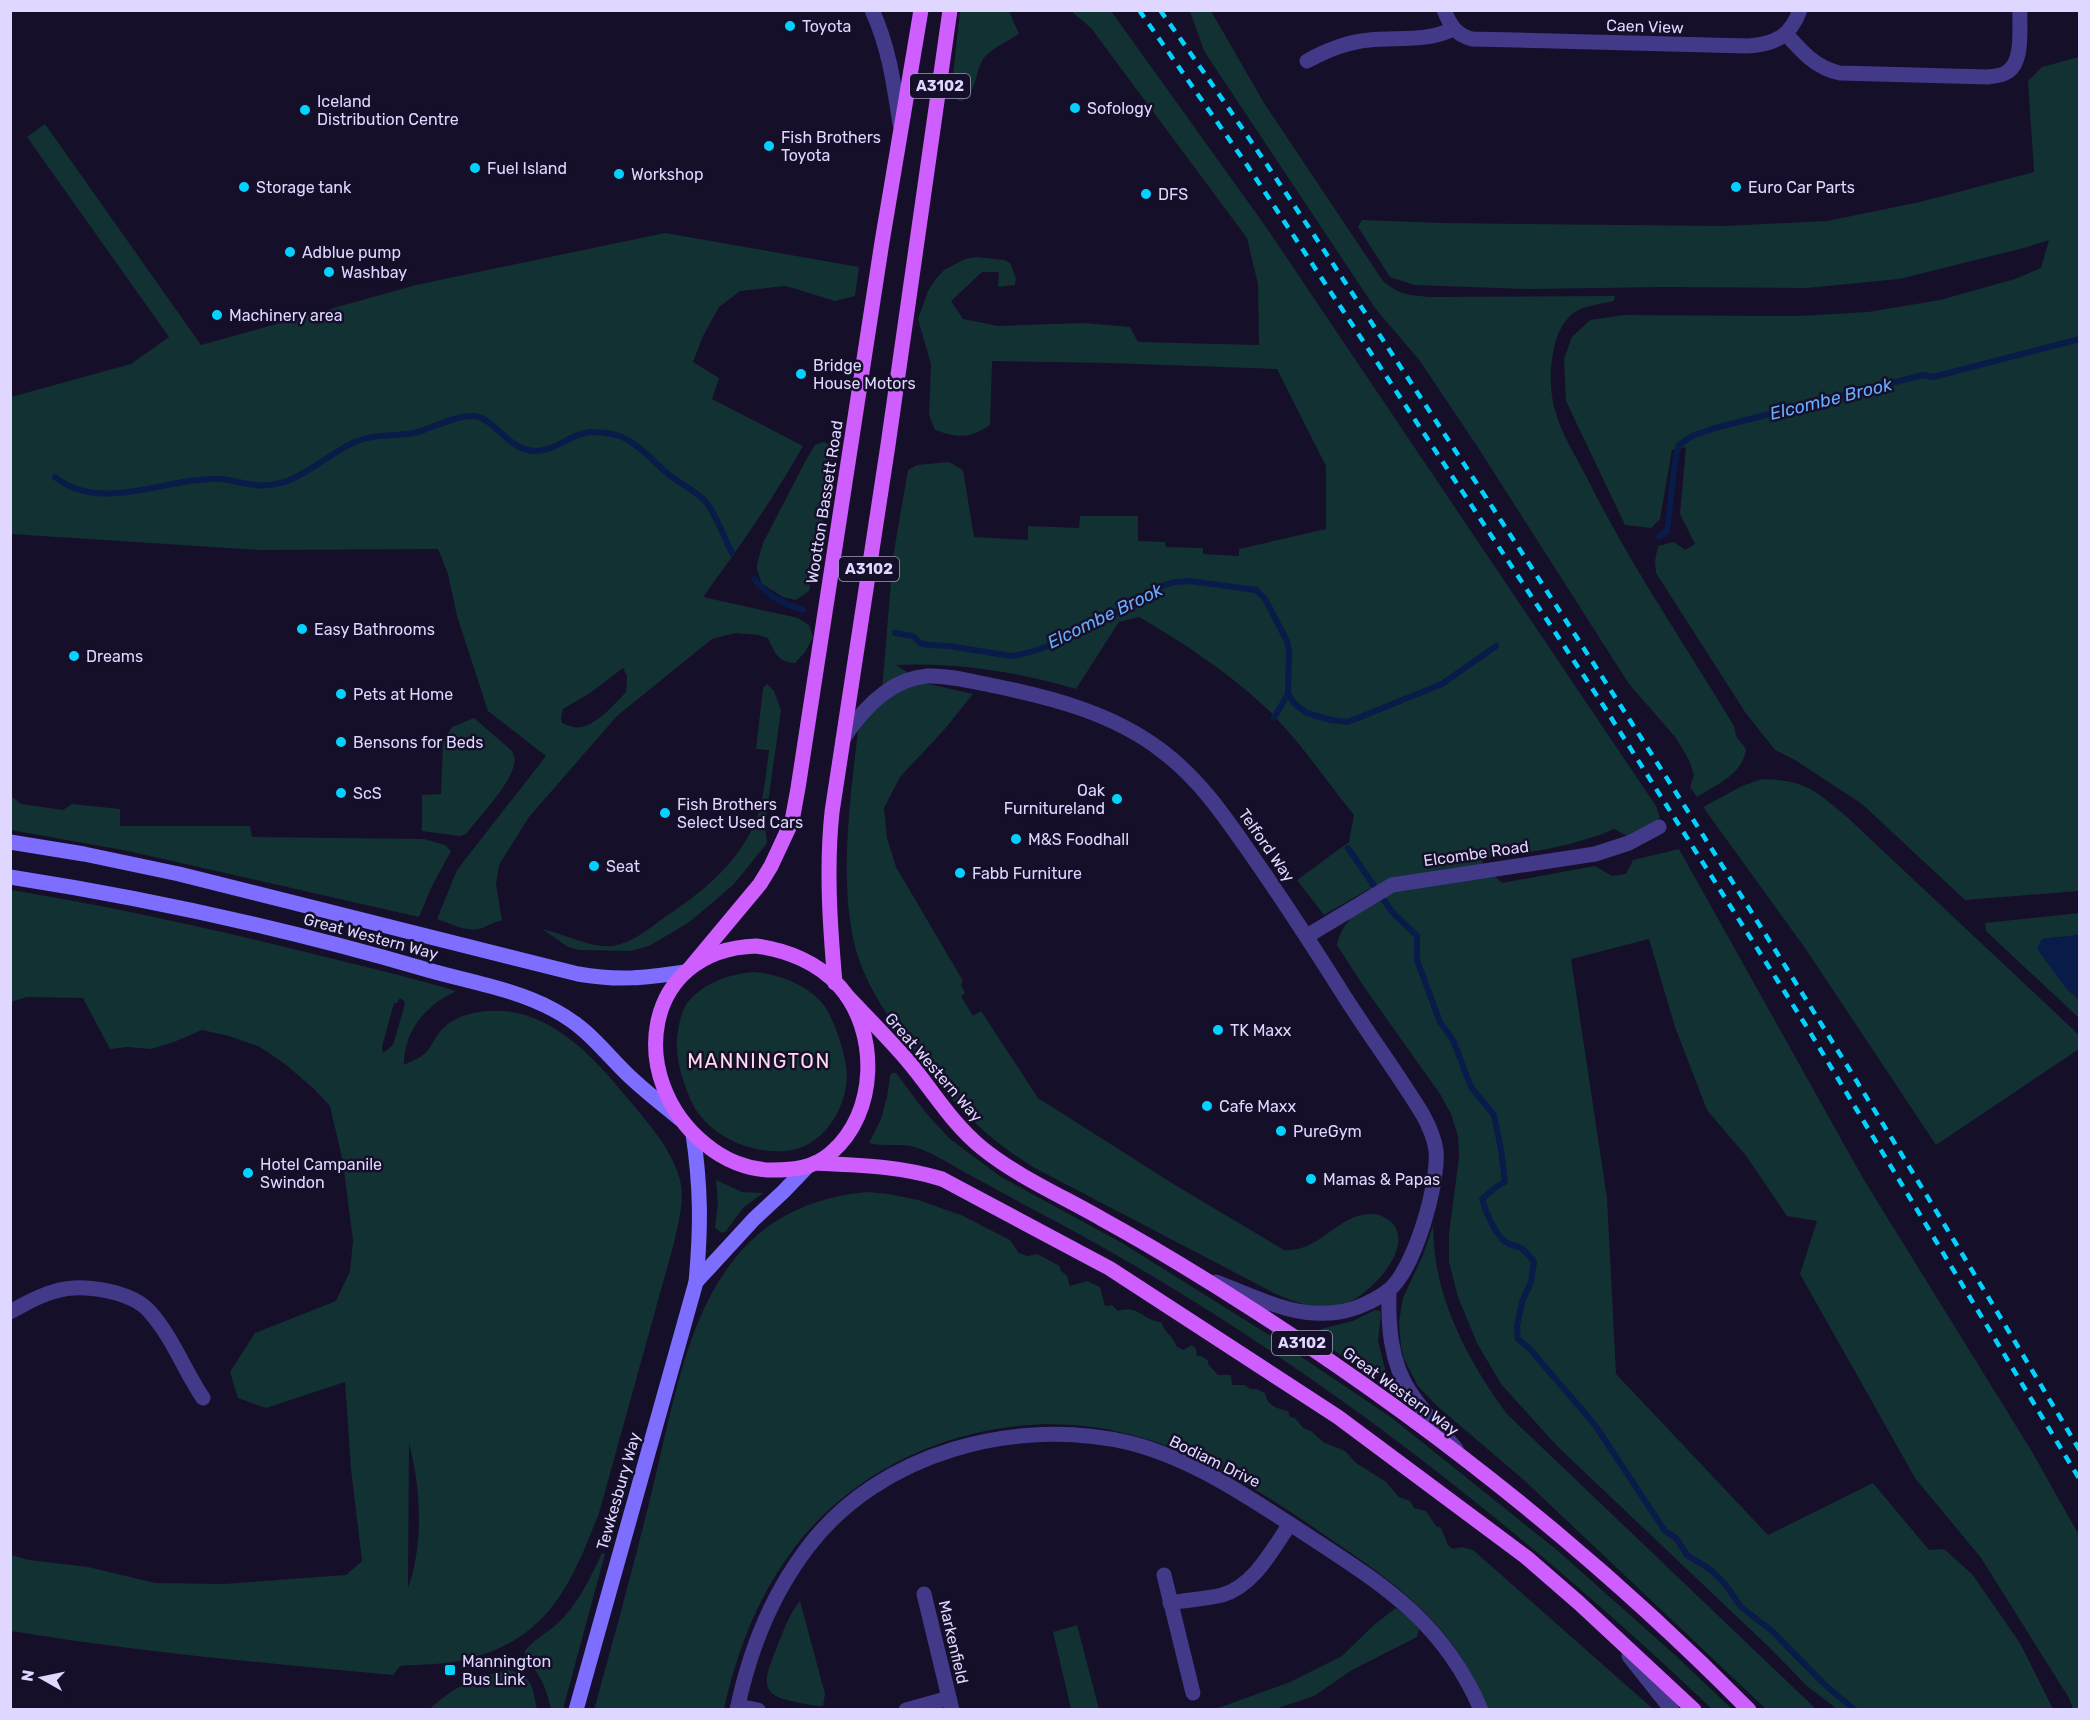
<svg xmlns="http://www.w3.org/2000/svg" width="2090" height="1720" font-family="Rubik,sans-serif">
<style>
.green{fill:#123133;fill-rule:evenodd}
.water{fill:#091b48}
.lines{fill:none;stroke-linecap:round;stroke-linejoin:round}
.stream{stroke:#091b48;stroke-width:6}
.street{stroke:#423989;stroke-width:15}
.secondary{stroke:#7d6eff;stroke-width:15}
.primary{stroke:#cf5eff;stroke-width:15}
.rail{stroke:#03d2ff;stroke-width:4.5;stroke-dasharray:9 8;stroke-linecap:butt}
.poi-dot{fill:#03d2ff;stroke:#160f29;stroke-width:2}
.labels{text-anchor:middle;stroke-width:5;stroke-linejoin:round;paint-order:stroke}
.shield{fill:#160f29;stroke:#a39bbf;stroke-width:1.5}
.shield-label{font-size:15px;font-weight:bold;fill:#dfd7ff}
.poi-label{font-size:16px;fill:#dfd7ff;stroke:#160f29;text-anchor:start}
.street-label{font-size:16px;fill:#dfd7ff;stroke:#160f29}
.water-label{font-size:18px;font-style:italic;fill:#65acff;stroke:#160f29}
.quarter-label{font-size:20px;letter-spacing:1.5px;fill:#ffd9ee;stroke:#160f29}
</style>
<rect width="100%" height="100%" fill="#160f29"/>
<g class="green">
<path d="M960 11H1009L1019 34C1008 41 990 49 983 59 974 75 978 90 962 101L957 100 953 76Z"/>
<path d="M1071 11H1111L1266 227 1656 806 1660 818 1642 832 1627 836 1614 829C1573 847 1528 853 1483 858L1482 865 1502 883 1595 866 1612 876 1626 874 1633 860 1679 849 1864 1180 2031 1450 2079 1535V1709H2073L2069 1698 1981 1558 1915 1478 1800 1274 1817 1221 1787 1216 1747 1157 1707 1110 1675 1027 1649 939 1571 959 1607 1198 1616 1374 1768 1535 1873 1483 1929 1550 1944 1549 1972 1574 2020 1643 2053 1709H1837L1807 1686 1771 1649 1558 1447 1501 1384 1477 1343 1458 1297 1449 1262V1234L1459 1157 1458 1136 1451 1114 1440 1094 1362 984 1337 945C1341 923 1358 910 1375 899L1369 889 1324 915 1297 880 1349 842 1354 815C1324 778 1297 737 1263 705 1226 671 1182 642 1139 617L1119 622 1076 689C1018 672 957 662 896 665L924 683 973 694 944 730 900 777 884 808 887 838 896 867 963 981 961 984 965 993 961 996 973 1016 981 1011 1038 1098 1175 1185 1284 1250C1321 1254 1341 1207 1379 1215 1385 1217 1390 1220 1394 1225 1413 1252 1366 1298 1342 1305 1319 1312 1297 1303 1276 1294L1033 1167C985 1137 956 1107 922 1062 900 1033 877 1004 863 970 835 905 850 801 858 731L866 719 881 704 893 557 908 470 917 465 949 462 963 470 974 537 1028 540V526L1079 528 1080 516H1138V541L1165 542 1166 547 1203 548V554L1239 556V549L1326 529V466L1277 369 1110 363 992 361 990 425C969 439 959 438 935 430L929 415 931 364 918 319 928 291 935 280 944 270 965 259 976 257 1005 260 1010 263 1016 278 1015 285 998 287 999 272H982L951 301 963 319 998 326 1084 323 1130 327 1138 342 1259 345 1258 284 1247 238 1091 28Z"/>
<path d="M1190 11H1211L1264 103 1383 281C1400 295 1408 295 1430 297L1615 296 1614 301C1602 304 1586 305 1575 312 1549 329 1547 384 1555 410 1561 433 1575 455 1586 476 1629 563 1684 643 1734 726L1736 736 1746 749C1743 774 1716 785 1697 797L1690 787 1694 775 1689 760 1676 738 1629 684 1477 446 1420 361 1375 308 1204 51Z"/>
<path d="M2079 57V891L1965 900 1862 804 1795 760 1775 750 1745 712 1656 573 1655 561 1658 546 1674 542 1685 550 1695 544 1680 514 1686 447 1672 450 1660 519 1651 528 1625 525 1566 401 1564 359 1572 337 1590 320 1624 315 1798 316 1868 312 1940 300 2015 279 2041 268 2049 240 2024 248 1899 279 1807 288 1664 287 1529 289 1414 285 1390 277 1358 227 1362 220 1440 223 1725 226 1827 221 1920 202 2034 172 2028 81 2042 67Z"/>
<path d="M45 124 201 345 416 285 665 233 859 267 855 296 835 301 786 286 740 291 719 307 703 336 693 362 719 378 712 399 803 446C773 499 739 548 703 597L798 618 809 625 813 637 805 652 795 663C778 663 774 651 768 638L759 635 735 633 712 639 617 716 529 817 499 865 496 884 502 921C493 921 488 927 479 929 466 932 449 923 437 919L457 870 546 756 488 711 457 616 448 574 438 549 259 550 11 534V397L131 364 169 337 27 137ZM623 668 627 676 626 692C616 703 596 725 581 727 575 729 568 725 562 723L561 718 563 709 590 693Z"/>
<path d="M824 442 830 445 832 453 830 481 809 591 796 600 783 597 762 584 757 570V564L763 543 805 462 815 445Z"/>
<path d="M767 684 774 691 781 710 765 825 767 843 734 884 712 903 688 923 649 946 631 951 579 950 568 947 542 929C566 934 588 948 613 946 632 943 650 928 665 917 701 893 738 864 755 822 764 800 766 774 769 750L756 749 763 688Z"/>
<path d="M474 718 512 751C514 756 516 760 514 765 509 786 479 817 466 834L460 836 422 831V795L441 794 443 741 452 727Z"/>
<path d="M1762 779C1805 780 1815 790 1847 817L2079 1035V1049L1936 1145 1805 948 1703 807 1742 786Z"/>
<path d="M11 796 21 804 63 810 72 804 120 809V826H250L252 837 424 839 445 845 451 851 432 886 419 917 128 851 11 830Z"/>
<path d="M11 890C110 906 208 928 306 952 356 965 407 976 456 991 451 994 445 997 440 1000 417 1016 404 1038 404 1065 411 1061 422 1058 427 1051 431 1047 433 1041 437 1036 447 1021 461 1015 479 1012 548 1001 596 1060 635 1107 652 1128 673 1152 680 1180 685 1201 678 1223 674 1243L599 1513C570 1587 548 1640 464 1660 444 1665 421 1664 400 1666L393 1675C265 1663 137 1652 11 1631V1555L29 1560 88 1567 155 1583 224 1584 346 1575 362 1561 351 1469 345 1382 266 1408 238 1398 230 1372 255 1333 336 1301 350 1271 353 1241 343 1162 330 1106 314 1089 285 1064 260 1047 229 1036 202 1030 174 1042 151 1049 128 1047 110 1049 83 998 27 997 11 1002ZM400 998 404 1001 405 1004 393 1045 383 1053 382 1047 394 1003H397ZM409 1443C421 1489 424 1543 408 1588Z"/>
<path d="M2079 913V935L2042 939 2066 988 2079 1000V1018L1986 931 1985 923Z"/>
<path d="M754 972C777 974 807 984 823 1004 834 1018 847 1057 847 1076 846 1110 822 1148 786 1151 751 1154 711 1137 693 1105 689 1097 686 1088 683 1080 678 1064 675 1047 678 1030 680 1020 682 1009 689 1001 705 982 730 974 754 972Z"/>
<path d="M892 1073H896L926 1113 950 1139 1001 1177 1122 1243 1269 1335 1392 1418 1558 1551 1676 1656 1732 1709H1712C1515 1522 1297 1351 1057 1222 1026 1206 996 1189 966 1173 950 1164 933 1153 915 1147 900 1143 884 1147 869 1143L881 1119 887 1097 890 1076Z"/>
<path d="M716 1180 742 1192 763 1193 743 1208 726 1231 722 1233 715 1228 718 1203Z"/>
<path d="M867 1192 889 1194 918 1200 961 1215 1010 1240 1019 1253 1028 1256 1037 1254 1060 1266V1270L1067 1276 1070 1286 1087 1281 1100 1287 1105 1306 1112 1305 1118 1311C1140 1305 1141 1320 1161 1322 1164 1332 1175 1338 1176 1346L1183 1350 1192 1345 1196 1349 1197 1356H1202L1208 1361V1364L1218 1375H1231L1232 1385H1245L1250 1389H1256L1265 1393C1267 1406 1277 1408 1288 1411L1290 1417 1295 1418 1303 1428 1311 1431 1323 1442 1345 1451 1356 1463 1386 1482 1399 1497 1410 1501 1414 1508 1426 1511 1436 1526 1441 1528 1448 1545 1453 1549 1462 1547 1473 1550 1653 1709H1487C1457 1625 1394 1582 1323 1534 1263 1492 1196 1450 1124 1433 1005 1404 870 1449 795 1547 758 1595 737 1651 724 1709L594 1710C613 1641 632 1572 649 1503 683 1371 695 1208 867 1192Z"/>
<path d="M1433 1226C1434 1240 1434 1254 1437 1268 1447 1321 1476 1372 1507 1414L1816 1709H1766L1525 1481 1437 1406 1418 1386 1404 1359 1401 1347 1399 1322 1403 1298 1423 1255Z"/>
<path d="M1375 1310 1380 1311 1381 1314 1378 1341 1385 1369 1381 1375 1375 1377 1319 1341 1320 1330 1324 1328 1353 1321Z"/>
<path d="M602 1553 605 1554 563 1709H551C546 1687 541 1675 525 1658V1651C533 1640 547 1633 557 1624 578 1605 590 1578 602 1553Z"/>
<path d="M800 1601 825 1694 823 1706C812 1706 801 1703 791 1701 755 1694 767 1673 777 1647 783 1632 789 1614 800 1601Z"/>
<path d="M1396 1608 1410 1619 1419 1629 1417 1637 1352 1670 1314 1696 1275 1709 1213 1710 1290 1682 1342 1656 1375 1624Z"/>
<path d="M1077 1625 1099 1709H1071L1053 1632Z"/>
<path d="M508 1670C533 1674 532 1688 537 1709H430C454 1686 476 1677 508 1670Z"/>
</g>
<path class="water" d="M2079 935H2080L2079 1000 2066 988 2037 949 2042 939Z"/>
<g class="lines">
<g class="stream">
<path d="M55 477C99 512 159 481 209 479 237 477 253 492 284 482 307 475 332 452 355 442 375 433 397 437 418 432 435 427 456 415 474 416 495 418 508 451 536 451 556 451 571 433 591 432 603 432 616 433 626 439 642 447 655 463 668 474 679 483 695 490 705 501 716 513 724 538 732 553"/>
<path d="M1659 537 1667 531 1676 455 1679 445 1692 436 1715 428 1923 375 1933 377 2080 339"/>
<path d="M754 579C770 597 781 603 803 610"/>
<path d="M895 633 913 636 920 643 929 645 949 646 1011 656C1060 650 1116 610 1160 587L1174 582 1190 581 1256 590 1265 599 1287 641 1289 652 1288 694 1295 704 1307 713 1331 720 1348 722 1442 684 1496 646"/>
<path d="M1274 718 1288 694"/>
<path d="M1348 848 1392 912 1417 936V960L1440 1022 1453 1040 1471 1087 1494 1115 1501 1149 1505 1182 1496 1187 1482 1199C1486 1213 1494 1231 1504 1241 1510 1246 1516 1245 1521 1248 1527 1252 1530 1257 1534 1262L1531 1282 1522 1302 1517 1326 1518 1339 1529 1348 1595 1425 1665 1531 1676 1538 1687 1555 1711 1570 1725 1584 1741 1607 1772 1631 1825 1685 1855 1710"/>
</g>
<g class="street">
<path d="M872 10C889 47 894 85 900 124"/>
<path d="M1444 10C1450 25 1456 35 1472 39L1748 46C1775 44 1790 37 1800 10"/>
<path d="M1786 34C1802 52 1816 68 1840 73L1988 77C1994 76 2002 76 2007 72 2024 62 2019 27 2020 10"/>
<path d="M1307 61C1327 50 1346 42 1369 40 1398 37 1427 42 1453 29"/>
<path d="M843 739C862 710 889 679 927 676 947 675 970 681 990 685 1050 697 1113 713 1162 751 1198 778 1223 814 1248 850 1281 897 1312 945 1343 994 1369 1035 1398 1074 1423 1115 1429 1126 1434 1137 1436 1150 1439 1183 1415 1268 1389 1290 1376 1300 1355 1310 1339 1312 1295 1319 1256 1297 1216 1282"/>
<path d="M1307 936 1392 885 1595 854 1629 843 1659 827"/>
<path d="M1389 1290C1388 1324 1390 1362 1410 1392 1423 1412 1441 1430 1456 1449"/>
<path d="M10 1312C25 1304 39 1295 56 1291 82 1283 132 1291 150 1312 173 1338 184 1370 203 1398"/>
<path d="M1164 1575 1193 1693"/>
<path d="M924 1594 952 1710"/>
<path d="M1170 1603C1187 1600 1206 1599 1222 1595 1254 1586 1272 1550 1290 1524"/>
<path d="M1629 1656 1672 1710"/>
<path d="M738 1706 758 1710"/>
<path d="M737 1710C749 1652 772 1594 808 1547 880 1452 1017 1416 1130 1443 1196 1460 1253 1500 1310 1537 1385 1586 1444 1623 1481 1710"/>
<path d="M906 1710 949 1698"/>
</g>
<g class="secondary">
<path d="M10 842 84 854 179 874 578 974C619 981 645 978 685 972"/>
<path d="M10 877C152 899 291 930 428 970 470 982 515 989 554 1010 586 1027 600 1047 625 1072 642 1089 662 1104 680 1119"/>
<path d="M696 1282 754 1219 783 1192 807 1167"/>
<path d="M576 1710 696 1282C701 1228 701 1188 693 1134"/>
</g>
<g class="primary">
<path d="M756 946C787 950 819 963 840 987 879 1032 878 1113 831 1153 814 1168 794 1170 772 1170 748 1170 724 1160 705 1144 626 1080 641 950 756 946Z"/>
<path d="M690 968 760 884 771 866 792 821 798 788 882 242 921 10"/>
<path d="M835 983C830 926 826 869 832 812L888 445 950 10"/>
<path d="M847 996C867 1017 888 1038 907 1060 932 1089 951 1123 982 1148 1018 1177 1062 1196 1102 1219 1151 1246 1199 1275 1247 1306 1427 1421 1598 1557 1749 1710"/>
<path d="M815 1163C858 1165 900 1166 942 1179L1109 1268 1338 1417 1526 1557 1579 1603 1694 1710"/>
</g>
<g class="rail">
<path d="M1139 10 1245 162 1603 705 1805 1024 2080 1480"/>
<path d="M1160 10C1273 169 1378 333 1485 496 1690 810 1889 1128 2080 1451"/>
</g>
</g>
<g class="poi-dot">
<circle cx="790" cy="26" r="6"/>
<circle cx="1075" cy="108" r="6"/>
<circle cx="305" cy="110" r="6"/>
<circle cx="769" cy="146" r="6"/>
<circle cx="475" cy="168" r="6"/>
<circle cx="619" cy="174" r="6"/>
<circle cx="244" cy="187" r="6"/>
<circle cx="1736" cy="187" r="6"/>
<circle cx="1146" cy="194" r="6"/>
<circle cx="290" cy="252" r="6"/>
<circle cx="329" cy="272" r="6"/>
<circle cx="217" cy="315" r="6"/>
<circle cx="801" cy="374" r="6"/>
<circle cx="302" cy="629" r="6"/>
<circle cx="74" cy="656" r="6"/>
<circle cx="341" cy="694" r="6"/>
<circle cx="341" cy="742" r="6"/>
<circle cx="341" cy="793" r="6"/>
<circle cx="1117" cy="799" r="6"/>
<circle cx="665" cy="813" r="6"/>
<circle cx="1016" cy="839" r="6"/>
<circle cx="594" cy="866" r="6"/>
<circle cx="960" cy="873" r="6"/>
<circle cx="1218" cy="1030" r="6"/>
<circle cx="1207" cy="1106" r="6"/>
<circle cx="1281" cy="1131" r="6"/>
<circle cx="248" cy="1173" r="6"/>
<circle cx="1311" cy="1179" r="6"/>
<rect x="444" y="1664" width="12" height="12" rx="3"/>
</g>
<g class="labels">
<g class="shield">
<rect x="910" y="74" width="60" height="24" rx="4.5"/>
<rect x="839" y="557" width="60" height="24" rx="4.5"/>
<rect x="1272" y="1331" width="60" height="24" rx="4.5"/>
</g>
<g class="shield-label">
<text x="940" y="91">A3102</text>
<text x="869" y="574">A3102</text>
<text x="1302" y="1348">A3102</text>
</g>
<g class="poi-label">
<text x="802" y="32">Toyota</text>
<text x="317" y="107">Iceland<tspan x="317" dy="18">Distribution Centre</tspan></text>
<text x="1087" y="114">Sofology</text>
<text x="781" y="143">Fish Brothers<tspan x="781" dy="18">Toyota</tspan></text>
<text x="487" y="174">Fuel Island</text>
<text x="631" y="180">Workshop</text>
<text x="256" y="193">Storage tank</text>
<text x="1748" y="193">Euro Car Parts</text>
<text x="1158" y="200">DFS</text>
<text x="302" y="258">Adblue pump</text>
<text x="341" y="278">Washbay</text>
<text x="229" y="321">Machinery area</text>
<text x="813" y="371">Bridge<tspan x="813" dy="18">House Motors</tspan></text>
<text x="314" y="635">Easy Bathrooms</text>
<text x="86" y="662">Dreams</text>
<text x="353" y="700">Pets at Home</text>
<text x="353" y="748">Bensons for Beds</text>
<text x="1105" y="796" text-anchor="end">Oak<tspan x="1105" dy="18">Furnitureland</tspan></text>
<text x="353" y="799">ScS</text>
<text x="677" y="810">Fish Brothers<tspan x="677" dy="18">Select Used Cars</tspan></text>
<text x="1028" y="845">M&amp;S Foodhall</text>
<text x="606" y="872">Seat</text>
<text x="972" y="879">Fabb Furniture</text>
<text x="1230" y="1036">TK Maxx</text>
<text x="1219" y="1112">Cafe Maxx</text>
<text x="1293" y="1137">PureGym</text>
<text x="260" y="1170">Hotel Campanile<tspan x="260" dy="18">Swindon</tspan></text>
<text x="1323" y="1185">Mamas &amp; Papas</text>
<text x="462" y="1667">Mannington<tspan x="462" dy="18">Bus Link</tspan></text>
</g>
<g class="street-label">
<text transform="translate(1645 26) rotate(2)" y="6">Caen View</text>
<text transform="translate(824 502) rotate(-81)" y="6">Wootton Bassett Road</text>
<text transform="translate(1267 845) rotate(55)" y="6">Telford Way</text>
<text transform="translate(1476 853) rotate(-8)" y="6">Elcombe Road</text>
<text transform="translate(371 936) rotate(15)" y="6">Great Western Way</text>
<text transform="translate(934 1067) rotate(49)" y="6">Great Western Way</text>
<text transform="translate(1401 1391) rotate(36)" y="6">Great Western Way</text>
<text transform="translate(1215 1461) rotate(26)" y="6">Bodiam Drive</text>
<text transform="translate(618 1491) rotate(-74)" y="6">Tewkesbury Way</text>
<text transform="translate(954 1642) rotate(77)" y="6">Markenfield</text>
</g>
<g class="water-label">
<text transform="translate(1831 399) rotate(-14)" y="6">Elcombe Brook</text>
<text transform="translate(1105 616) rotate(-26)" y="6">Elcombe Brook</text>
</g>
<g class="quarter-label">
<text x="759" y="1068">MANNINGTON</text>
</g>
</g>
<rect width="2090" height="1720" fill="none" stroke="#dfd7ff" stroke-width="24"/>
<g transform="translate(42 1678) rotate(279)" stroke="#160f29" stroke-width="4.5" paint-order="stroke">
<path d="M0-4.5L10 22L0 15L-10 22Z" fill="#dfd7ff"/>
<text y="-9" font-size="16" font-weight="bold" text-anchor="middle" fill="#dfd7ff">N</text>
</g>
</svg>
